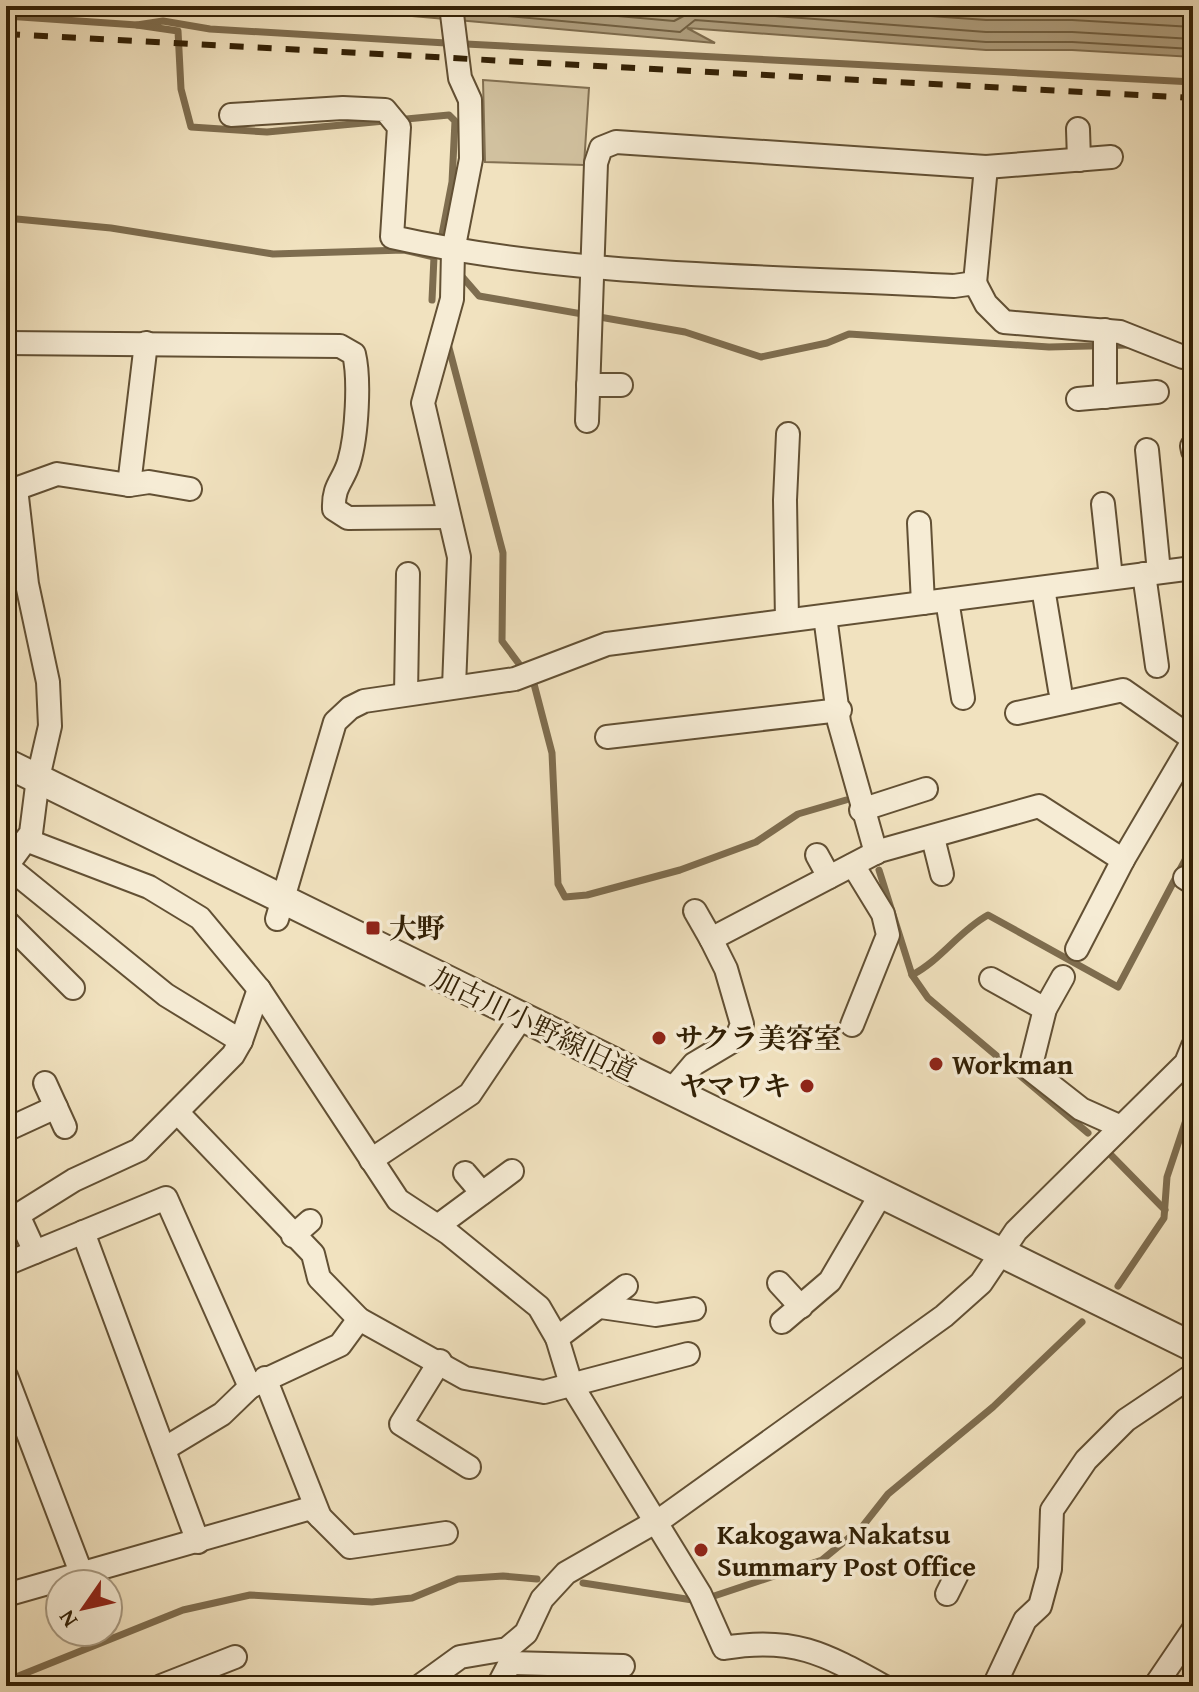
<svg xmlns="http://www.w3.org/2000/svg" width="1199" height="1692" font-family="'Gentium Book Plus','Noto Serif JP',serif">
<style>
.green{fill:#d1c19f;stroke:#827052;stroke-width:2}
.water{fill:#b0a080;stroke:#7e6d4f;stroke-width:2}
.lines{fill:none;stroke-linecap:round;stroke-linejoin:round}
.shore{stroke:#716042;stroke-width:2}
.stream{stroke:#7e6d4f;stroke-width:7}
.minor-casing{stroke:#625034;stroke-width:26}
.tertiary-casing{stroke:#625034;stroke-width:32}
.minor{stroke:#f6ecd5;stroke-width:22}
.tertiary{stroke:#f6ecd5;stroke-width:28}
.rail{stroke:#322005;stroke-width:6;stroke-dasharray:14 14;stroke-linecap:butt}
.poi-dot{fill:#8f2418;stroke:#f6ecd5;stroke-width:3}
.labels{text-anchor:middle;stroke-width:7;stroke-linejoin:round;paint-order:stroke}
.poi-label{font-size:28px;font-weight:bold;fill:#322005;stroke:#f6ecd5;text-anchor:start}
.street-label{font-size:28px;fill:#322005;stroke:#f6ecd5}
</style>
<rect width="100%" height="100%" fill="#f1e2bf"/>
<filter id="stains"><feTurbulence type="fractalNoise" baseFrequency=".0025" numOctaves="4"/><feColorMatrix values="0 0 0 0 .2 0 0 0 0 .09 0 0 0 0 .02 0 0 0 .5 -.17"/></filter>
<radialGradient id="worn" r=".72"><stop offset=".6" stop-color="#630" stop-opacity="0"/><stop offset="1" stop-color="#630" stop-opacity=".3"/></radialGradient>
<path class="green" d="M483 80 589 88 584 165 485 162Z"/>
<path class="water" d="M300 6H1193V57L1072 50H986L687 28 715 43Z"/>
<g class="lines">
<g class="shore">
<path d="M505 6 674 21 695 10 986 32H1072L1193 39"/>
<path d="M793 6 986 20H1072L1193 27"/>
<path d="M465 12 680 32 695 20 986 42H1072L1193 49"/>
</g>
<g class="stream">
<path d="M6 16 137 25 163 21 210 29 446 43 1193 82"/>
<path d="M137 25 178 31 181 89 191 127 267 132 449 115 455 121 452 182 440 245"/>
<path d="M6 218 111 228 273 254 404 250 434 257"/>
<path d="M459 273 479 296 685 332 761 357 827 343 849 334 1049 347 1129 345"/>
<path d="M432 300 434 257 437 255"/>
<path d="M1187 342 1193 340"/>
<path d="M448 344 503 553 502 641 534 684 552 753 558 884 565 897 587 895 680 870 756 842 798 814 846 800"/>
<path d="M879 870 912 975 928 998 1088 1133"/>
<path d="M912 975C941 960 959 931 988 915L1118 987 1193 845"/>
<path d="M1111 1155 1165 1210"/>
<path d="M1118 1286 1164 1218 1167 1177 1193 1099"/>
<path d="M583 1583 699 1601 822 1560 862 1527 888 1494 993 1407 1082 1322"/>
<path d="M6 1681 183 1610 250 1595 372 1602 412 1598 458 1579 503 1576 537 1579"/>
</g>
<defs>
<g id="minor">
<path d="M451 6 460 78 470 100 471 159 453 251 452 299 423 403 459 557 454 687"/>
<path d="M231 115 343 108 385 110 399 127 392 237C570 277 772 276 954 286L975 283 986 304 1004 322 1120 332 1183 357 1193 354"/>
<path d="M1078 129 1079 160"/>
<path d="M975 283 986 167"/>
<path d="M1105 330V397"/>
<path d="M6 343 340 346 354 354C360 379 357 435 349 462 343 482 333 485 334 509L348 518 448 517"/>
<path d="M588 385H621"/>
<path d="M1078 399 1157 392"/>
<path d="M587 421 596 163 601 148 616 142 986 167 1111 157"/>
<path d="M1192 446 1193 451"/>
<path d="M1147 450 1159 572"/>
<path d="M129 485 146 343"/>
<path d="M6 492 17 497 27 584 48 682 50 726 38 778 31 833 6 867"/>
<path d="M7 492 57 474 129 485 149 482 190 489"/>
<path d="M1103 504 1111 578"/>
<path d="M919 523 923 603"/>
<path d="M1144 574 1157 666"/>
<path d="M1043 588 1060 690"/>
<path d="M947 600 963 698"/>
<path d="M825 616 839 722 876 853"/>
<path d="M787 620 785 500 788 434"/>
<path d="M406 694 408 574"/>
<path d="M1017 713 1123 690 1193 739"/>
<path d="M607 737 840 710"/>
<path d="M861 810 926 789"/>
<path d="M933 838 942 874"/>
<path d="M26 840 149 887 200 918 259 989 398 1200 448 1233 539 1307 557 1338"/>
<path d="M817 855 829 877"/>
<path d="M7 866 166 995 241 1041 259 989"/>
<path d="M1185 878 1193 883"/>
<path d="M695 911 711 939"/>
<path d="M277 919 335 722 350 708 364 701 515 679 607 644 1193 568"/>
<path d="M6 921 73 988"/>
<path d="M1077 949 1123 860 1193 741"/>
<path d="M1063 977 1045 1009 1030 1069 1081 1109 1119 1126"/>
<path d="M991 979 1045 1009"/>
<path d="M852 1025 888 935 883 914 853 865"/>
<path d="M45 1083 65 1127"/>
<path d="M671 1091 694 1064 736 1039 742 1024 726 969 711 939 879 851 1039 806 1123 860"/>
<path d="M177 1112 313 1254 319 1278 359 1319 465 1378 544 1392 688 1354"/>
<path d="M6 1130 56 1107"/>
<path d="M371 1160 470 1094 521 1018"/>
<path d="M465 1173 482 1193"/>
<path d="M439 1225 512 1171"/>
<path d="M83 1232 198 1542"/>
<path d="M293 1236 310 1221"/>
<path d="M35 1252 18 1215 74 1180 139 1150 233 1055 241 1041"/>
<path d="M6 1264 166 1198 250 1387 340 1345 359 1319"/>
<path d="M779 1283 801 1307"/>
<path d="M626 1286 557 1338 571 1384 700 1594 724 1648C793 1636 825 1654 883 1686"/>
<path d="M601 1307 656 1315 694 1309"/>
<path d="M782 1322 830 1281 881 1194"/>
<path d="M440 1361 401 1424 469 1467"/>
<path d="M6 1376 82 1575"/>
<path d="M265 1378 320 1517"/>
<path d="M164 1449 222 1414 250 1387"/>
<path d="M947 1594 957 1574"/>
<path d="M6 1595 311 1508 350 1547 446 1533"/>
<path d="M510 1663 623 1666"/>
<path d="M161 1686 235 1657"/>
<path d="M420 1686 460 1657 507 1649 526 1633 542 1599 566 1573 664 1517 944 1316 981 1283 1016 1231 1186 1063 1193 1046"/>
<path d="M498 1686 510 1663 507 1650"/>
<path d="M994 1686 1025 1620 1040 1606 1050 1569 1052 1510 1086 1460 1126 1420 1193 1375"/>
<path d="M1155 1686 1193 1630"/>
</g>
<path id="tertiary" d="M6 763 1193 1347"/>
</defs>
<use href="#minor" class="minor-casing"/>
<use href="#tertiary" class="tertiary-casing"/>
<use href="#minor" class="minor"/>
<use href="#tertiary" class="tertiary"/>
<path class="rail" d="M6 34 1193 98"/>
</g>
<g class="poi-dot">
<rect x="365" y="920" width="16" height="16" rx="4"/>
<circle cx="659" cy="1038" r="8"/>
<circle cx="936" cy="1064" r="8"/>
<circle cx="807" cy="1086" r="8"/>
<circle cx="701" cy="1550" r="8"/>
</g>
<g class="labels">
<g class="poi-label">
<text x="389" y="938">大野</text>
<text x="675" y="1048">サクラ美容室</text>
<text x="952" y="1074">Workman</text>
<text x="791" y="1096" text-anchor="end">ヤマワキ</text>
<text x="717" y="1544">Kakogawa Nakatsu<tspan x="717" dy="32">Summary Post Office</tspan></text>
</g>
<g class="street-label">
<text transform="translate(534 1024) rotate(26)" y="10">加古川小野線旧道</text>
</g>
</g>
<rect width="1199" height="1692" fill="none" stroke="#f1e2bf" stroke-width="32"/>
<rect x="8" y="8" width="1183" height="1676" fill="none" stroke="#322005" stroke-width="4"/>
<rect x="16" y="16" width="1167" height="1660" fill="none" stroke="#322005" stroke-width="2"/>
<g transform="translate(84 1608) rotate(236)"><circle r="38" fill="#f6ecd5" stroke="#a89a82" stroke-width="2"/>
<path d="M0-6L14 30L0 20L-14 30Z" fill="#8f2418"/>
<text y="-12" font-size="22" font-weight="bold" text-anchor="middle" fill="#322005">N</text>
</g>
<rect width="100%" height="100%" filter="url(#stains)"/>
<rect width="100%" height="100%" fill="url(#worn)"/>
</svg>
